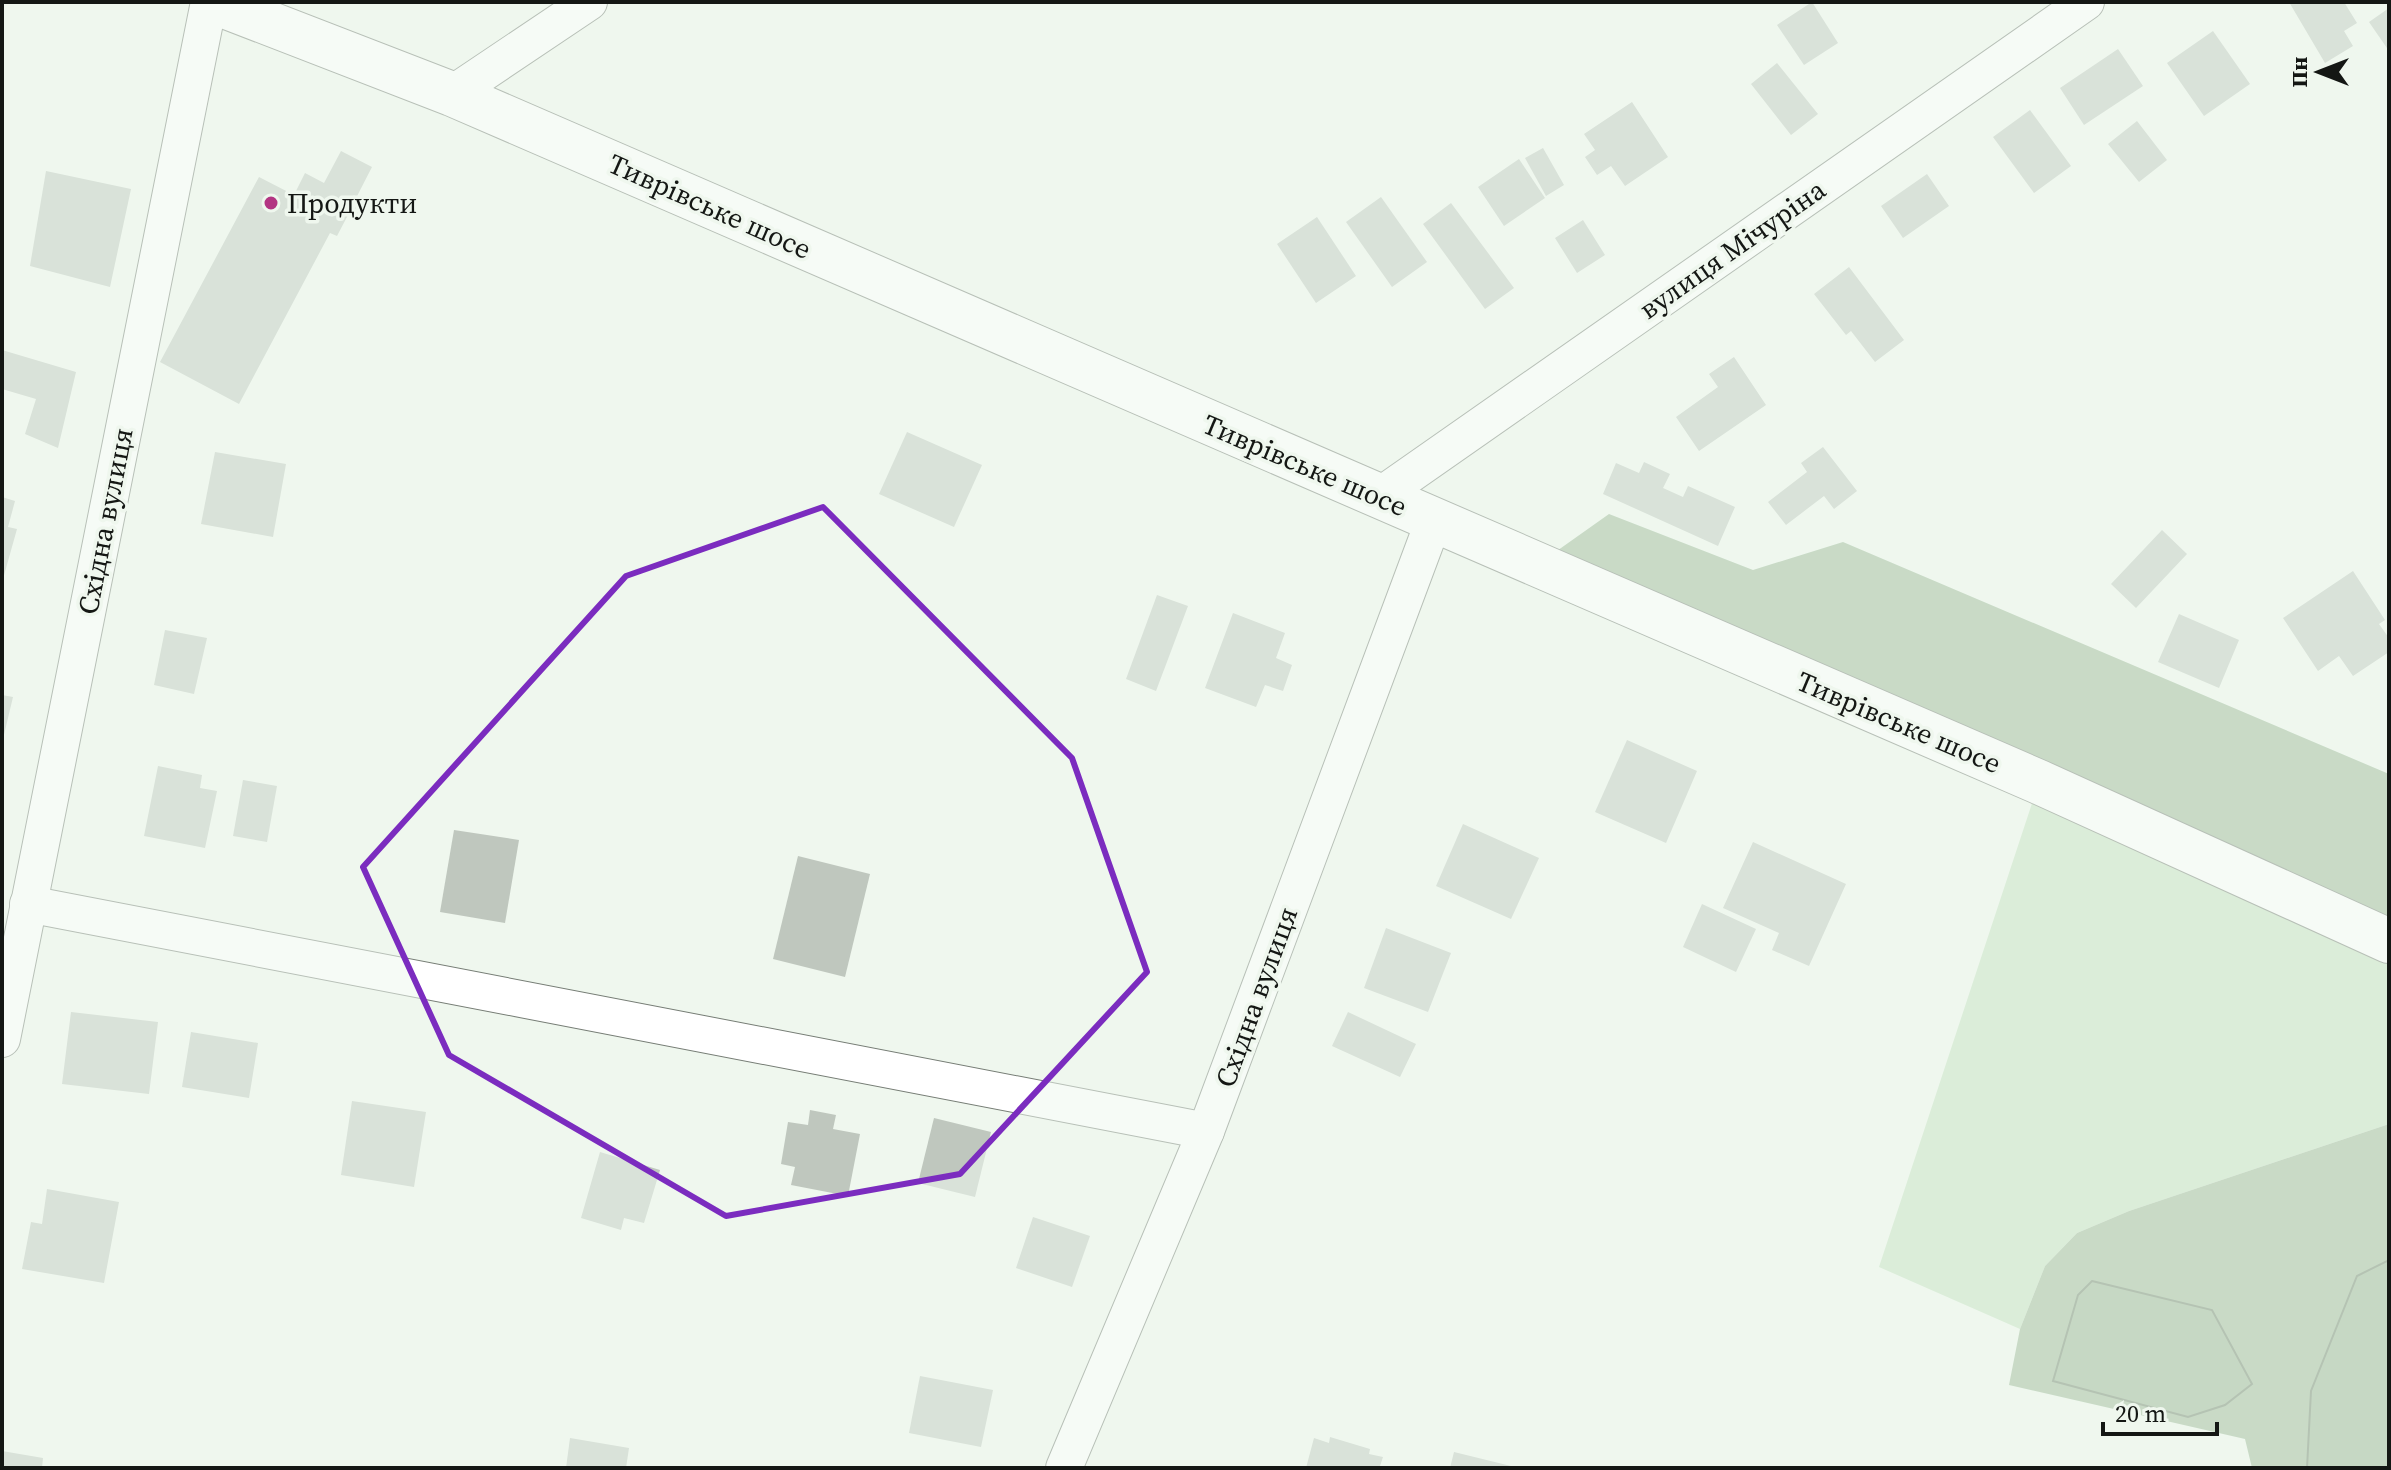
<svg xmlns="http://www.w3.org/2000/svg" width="2391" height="1470" font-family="'Source Serif 4',serif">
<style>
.green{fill:#c4e0bf}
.forest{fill:#9bb796}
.water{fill:#96b291;stroke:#6f846c;stroke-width:2}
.building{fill:#bfc7be}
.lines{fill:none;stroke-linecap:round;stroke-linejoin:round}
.minor-casing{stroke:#767d75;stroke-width:38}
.secondary-casing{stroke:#767d75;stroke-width:46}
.minor{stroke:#fff;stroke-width:36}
.secondary{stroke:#fff;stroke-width:44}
.marked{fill:none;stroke:#7b2cbf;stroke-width:6;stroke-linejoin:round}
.poi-dot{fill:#b33583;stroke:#eff7ee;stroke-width:3}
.labels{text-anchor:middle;stroke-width:7;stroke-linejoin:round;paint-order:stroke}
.poi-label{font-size:28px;fill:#141714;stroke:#eff7ee;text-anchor:start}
.street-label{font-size:28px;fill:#141714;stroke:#eff7ee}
</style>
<rect width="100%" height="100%" fill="#eff7ee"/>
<path class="green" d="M2039 782 2389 941V1124L2129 1211 2077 1233 2045 1266 2020 1329 1879 1267Z"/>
<g class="forest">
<path d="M1609 514 1753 570 1843 542 2389 774V941L1537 565Z"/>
<path d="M2389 1124V1468H2252L2245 1439 2009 1385 2020 1329 2045 1266 2077 1233 2129 1211Z"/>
</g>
<g class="water">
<path d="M2389 1260V1468H2307L2311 1391 2357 1276Z"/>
<path d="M2092 1281 2212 1310 2252 1384 2225 1405 2188 1417 2053 1381 2078 1295Z"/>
</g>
<g class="building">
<path d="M1812 2 1838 43 1804 65 1777 25Z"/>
<path d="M2289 2H2344L2357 23 2344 31 2353 46 2325 63Z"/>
<path d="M2389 8V51L2369 22Z"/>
<path d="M2213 31 2250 84 2204 116 2167 63Z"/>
<path d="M2118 49 2143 86 2084 125 2060 88Z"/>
<path d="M1777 63 1818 114 1791 135 1751 84Z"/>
<path d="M1632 102 1668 157 1625 186 1611 166 1597 175 1585 157 1595 150 1584 134Z"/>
<path d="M2030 110 2071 166 2034 193 1993 137Z"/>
<path d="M2137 121 2167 160 2139 182 2108 144Z"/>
<path d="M1543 148 1564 185 1546 196 1525 158Z"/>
<path d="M341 151 372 167 354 202 363 207 356 220 348 215 337 236 330 233 239 404 160 362 259 177 294 195 305 173 324 183Z"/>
<path d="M1519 159 1545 198 1504 226 1478 187Z"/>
<path d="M46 171 131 189 110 287 30 266Z"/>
<path d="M1927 174 1949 206 1903 238 1881 206Z"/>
<path d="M1381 197 1427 262 1392 287 1346 222Z"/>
<path d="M1451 203 1514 288 1485 309 1423 224Z"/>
<path d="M1317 217 1356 276 1316 303 1277 244Z"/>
<path d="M1583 220 1605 255 1577 273 1555 238Z"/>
<path d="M1849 267 1904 340 1875 362 1851 331 1846 335 1814 294Z"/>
<path d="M2 350 76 372 58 448 25 434 36 399 2 389Z"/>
<path d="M1734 357 1766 405 1699 451 1676 417 1718 387 1709 374Z"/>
<path d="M907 432 982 465 954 527 879 494Z"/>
<path d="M1823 447 1857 491 1834 509 1824 496 1786 525 1768 502 1807 472 1801 463Z"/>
<path d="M215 452 286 464 273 537 201 524Z"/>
<path d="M1644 462 1670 474 1663 488 1683 497 1688 486 1735 507 1718 546 1603 494 1616 463 1639 473Z"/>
<path d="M2 497 15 501 8 527 17 529 3 579Z"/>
<path d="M2162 530 2187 554 2136 608 2111 584Z"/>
<path d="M2353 571 2385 620 2379 624 2389 638V652L2353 676 2339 656 2318 671 2283 618Z"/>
<path d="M1157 595 1188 606 1156 691 1126 679Z"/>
<path d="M1233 613 1285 633 1276 658 1292 665 1283 691 1265 685 1256 707 1205 688Z"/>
<path d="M2179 614 2239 640 2219 688 2158 662Z"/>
<path d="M165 630 207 638 194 694 154 685Z"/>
<path d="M2 695 13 697 3 739H2Z"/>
<path d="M1627 740 1697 771 1666 843 1595 812Z"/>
<path d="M158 766 202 775 200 788 217 791 205 848 144 836Z"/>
<path d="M243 780 277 786 267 842 233 836Z"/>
<path d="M1463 824 1539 858 1511 919 1436 886Z"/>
<path d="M454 830 519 840 505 923 440 912Z"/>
<path d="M1753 842 1846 884 1809 966 1772 950 1779 933 1723 908Z"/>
<path d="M798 856 870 874 845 977 773 959Z"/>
<path d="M1702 904 1756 929 1736 972 1683 947Z"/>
<path d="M1386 928 1451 953 1428 1012 1364 988Z"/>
<path d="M71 1012 158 1022 149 1094 62 1084Z"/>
<path d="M1348 1012 1416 1044 1400 1077 1332 1046Z"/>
<path d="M191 1032 258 1043 249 1098 182 1087Z"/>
<path d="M352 1101 426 1112 414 1187 341 1175Z"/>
<path d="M810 1110 836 1115 833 1129 860 1134 848 1196 791 1185 795 1167 781 1164 788 1122 808 1125Z"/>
<path d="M934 1118 991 1132 975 1197 918 1183Z"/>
<path d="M600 1152 660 1170 644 1223 624 1218 621 1230 581 1218Z"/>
<path d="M47 1189 119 1202 104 1283 22 1269 31 1222 42 1224Z"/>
<path d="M1033 1217 1090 1236 1072 1287 1016 1268Z"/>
<path d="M920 1376 993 1390 981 1447 909 1433Z"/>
<path d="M1330 1437 1370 1449 1369 1454 1383 1457 1380 1466 1385 1468H1306L1314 1438 1329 1443Z"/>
<path d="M570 1438 629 1448 626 1468H566Z"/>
<path d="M2 1451 43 1458 42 1468H2Z"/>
<path d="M1454 1452 1515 1467V1468H1450Z"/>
</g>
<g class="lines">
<defs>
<g id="minor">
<path d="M452 94 589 2"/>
<path d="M1378 497 2086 2"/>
<path d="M28 904 1206 1131"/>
<path d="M2 1039 209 2"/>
<path d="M1064 1468 1206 1131 1434 520"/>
</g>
<path id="secondary" d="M214 2 452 94 2039 782 2389 941"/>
</defs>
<use href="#minor" class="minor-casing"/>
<use href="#secondary" class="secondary-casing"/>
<use href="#minor" class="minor"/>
<use href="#secondary" class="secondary"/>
</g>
<path d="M0 0H2391V1470H0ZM823 507 1072 758 1147 972 960 1174 726 1216 449 1055 363 867 626 576Z" fill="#eff7ee" fill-opacity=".55" fill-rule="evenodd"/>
<path class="marked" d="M823 507 1072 758 1147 972 960 1174 726 1216 449 1055 363 867 626 576Z"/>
<circle class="poi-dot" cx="271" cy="203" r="8"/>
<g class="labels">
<g class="poi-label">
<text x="287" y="213">Продукти</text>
</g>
<g class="street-label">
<text transform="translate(710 206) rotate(24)" y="10">Тиврівське шосе</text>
<text transform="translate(1732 249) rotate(-35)" y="10">вулиця Мічуріна</text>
<text transform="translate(1305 465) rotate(23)" y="10">Тиврівське шосе</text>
<text transform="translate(105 521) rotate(-79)" y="10">Східна вулиця</text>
<text transform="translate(1899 722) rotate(23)" y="10">Тиврівське шосе</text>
<text transform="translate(1256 997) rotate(-70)" y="10">Східна вулиця</text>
</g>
</g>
<rect width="2391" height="1470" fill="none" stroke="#141714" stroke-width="8"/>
<g transform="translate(2319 72) rotate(270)" stroke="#eff7ee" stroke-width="6" paint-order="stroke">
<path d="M0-6L14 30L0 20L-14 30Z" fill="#141714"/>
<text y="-12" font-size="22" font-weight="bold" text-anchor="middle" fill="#141714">Пн</text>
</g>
<path d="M2103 1422v12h114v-12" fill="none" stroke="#141714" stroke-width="4"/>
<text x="2115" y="1422" font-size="24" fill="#141714" stroke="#eff7ee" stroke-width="6" paint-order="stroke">20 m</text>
</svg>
